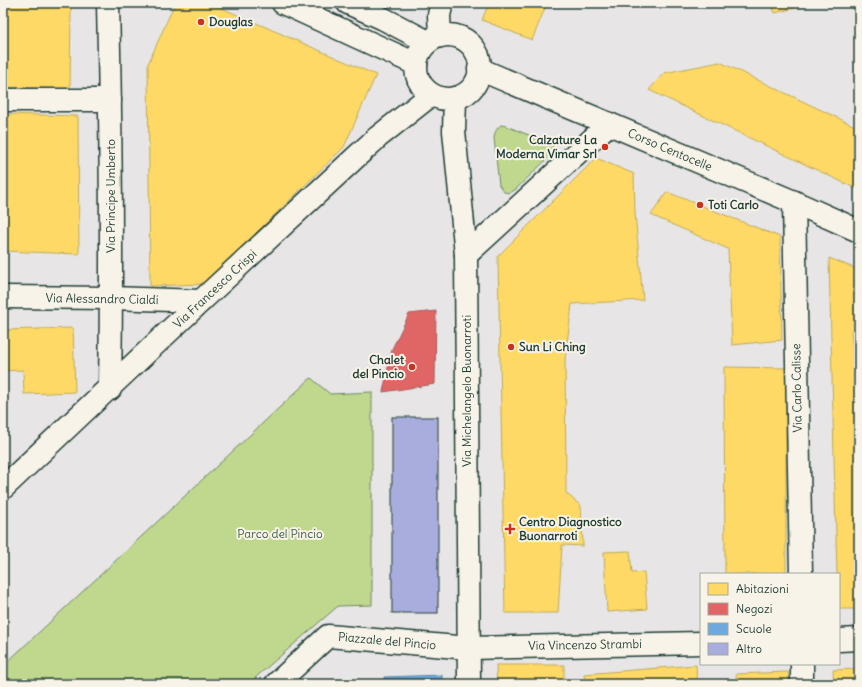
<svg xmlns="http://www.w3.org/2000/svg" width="862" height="687" font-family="Delius,sans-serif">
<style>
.green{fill:#bfd88e;stroke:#6f8a61}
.homes{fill:#ffd966;stroke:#bcaa57}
.shops{fill:#e06666;stroke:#a65a57}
.schools{fill:#6fa8dc;stroke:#5788aa}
.building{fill:#a9adde;stroke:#1f3d34}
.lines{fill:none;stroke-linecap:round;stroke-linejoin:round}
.pedestrian-casing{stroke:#1f3d34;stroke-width:25}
.minor-casing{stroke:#1f3d34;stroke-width:25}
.tertiary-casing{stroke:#1f3d34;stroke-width:25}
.pedestrian{stroke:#f7f3e8;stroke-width:22}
.minor{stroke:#f7f3e8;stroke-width:22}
.tertiary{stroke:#f7f3e8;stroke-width:22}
.poi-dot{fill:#c8321e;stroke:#f7f3e8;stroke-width:1.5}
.labels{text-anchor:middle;stroke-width:4;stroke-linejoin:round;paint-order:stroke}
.poi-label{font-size:12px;font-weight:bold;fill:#1f3d34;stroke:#f7f3e8;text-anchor:start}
.street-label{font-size:12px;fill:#1f3d34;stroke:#f7f3e8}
.park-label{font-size:12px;fill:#3f5c46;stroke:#f7f3e8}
</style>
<rect width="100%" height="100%" fill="#e7e5e6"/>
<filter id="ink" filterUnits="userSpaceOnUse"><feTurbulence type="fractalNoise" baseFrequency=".025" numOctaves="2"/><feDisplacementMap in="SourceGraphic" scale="8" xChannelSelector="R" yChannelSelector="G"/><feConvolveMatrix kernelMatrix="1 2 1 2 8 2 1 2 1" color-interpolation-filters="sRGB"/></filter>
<g filter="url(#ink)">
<g class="green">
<path d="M501 125 506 126 549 143C553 146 555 148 553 153L515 190 509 193 504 192 499 185 494 138C495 132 496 129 501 125Z"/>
<path d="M311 378 330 394 372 392V605L338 606 248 684H3V666Z"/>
</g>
<g class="homes">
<path d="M3 3H71L70 89 3 87Z"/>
<path d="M175 3H210L376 75 344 147 204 284 150 286 148 64Z"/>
<path d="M489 3H547L532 40 482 20Z"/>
<path d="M771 3H814L775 13Z"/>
<path d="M720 62 859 128V190L649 90 664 73Z"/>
<path d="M3 114 78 116 79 254 3 251Z"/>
<path d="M596 158 634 174 635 214 643 300 572 304 565 359 566 493 581 506 583 546 562 545 558 613H505L498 256Z"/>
<path d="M667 192 780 237 782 340 732 345 728 249 651 215Z"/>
<path d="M829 258 859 270V330L851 331 859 415V609H839V574H837Z"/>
<path d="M73 328 75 392 24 394 23 370 3 371V330Z"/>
<path d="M724 367 786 368V574H725Z"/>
<path d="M630 551 632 573 644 572 647 609 607 612 604 552Z"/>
<path d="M496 665H564V684H497Z"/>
<path d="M696 665 697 684H585L584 674Z"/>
<path d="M859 669V684H834L833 670Z"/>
<path d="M788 672 789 684H737L736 674Z"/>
</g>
<path class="shops" d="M436 311 435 384 383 392 392 349 409 314Z"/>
<path class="schools" d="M442 675V684H384V677Z"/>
<rect class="building" x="392" y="417" width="46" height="196"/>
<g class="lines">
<defs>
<g id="pedestrian">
<path d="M283 3 416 64"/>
<path d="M3 100H110"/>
<path d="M466 255 609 124"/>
<path d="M276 684 328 636 469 648"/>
</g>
<g id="minor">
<path d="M108 3C111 132 112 260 110 389"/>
<path d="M348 3 382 18 428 42"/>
<path d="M440 36 439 15 442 3"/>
<path d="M455 98 454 131 466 255 469 684"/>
<path d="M794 202 801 574"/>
<path d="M3 297 111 298 201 301"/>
<path d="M839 640 859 639"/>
<path d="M469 648 701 643"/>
<path d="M802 664V684"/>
</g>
<g id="tertiary">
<circle cx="448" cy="67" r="32"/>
<path d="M479 69 794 202 859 231"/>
<path d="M3 488 201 301 356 157 378 137 431 95"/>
</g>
</defs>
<use href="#pedestrian" class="pedestrian-casing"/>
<use href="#minor" class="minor-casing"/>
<use href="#tertiary" class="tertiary-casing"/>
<use href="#pedestrian" class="pedestrian"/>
<use href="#minor" class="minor"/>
<use href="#tertiary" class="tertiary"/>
</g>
</g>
<g class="poi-dot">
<circle cx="201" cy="22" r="4"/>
<circle cx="605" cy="147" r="4"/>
<circle cx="700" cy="205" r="4"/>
<circle cx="511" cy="347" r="4"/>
<circle cx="412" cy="367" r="4"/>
<path d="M508 523h4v4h4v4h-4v4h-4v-4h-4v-4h4z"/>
</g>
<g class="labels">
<g class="poi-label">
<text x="209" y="26">Douglas</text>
<text x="597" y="144" text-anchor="end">Calzature La<tspan x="597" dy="14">Moderna Vimar Srl</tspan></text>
<text x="708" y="209">Toti Carlo</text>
<text x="519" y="351">Sun Li Ching</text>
<text x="404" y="364" text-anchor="end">Chalet<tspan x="404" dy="14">del Pincio</tspan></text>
<text x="519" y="526">Centro Diagnostico<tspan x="519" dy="14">Buonarroti</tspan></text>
</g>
<g class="street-label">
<text transform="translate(670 150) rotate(23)" y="4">Corso Centocelle</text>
<text transform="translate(111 196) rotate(-90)" y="4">Via Principe Umberto</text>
<text transform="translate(215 289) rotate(-43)" y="4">Via Francesco Crispi</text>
<text transform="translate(102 299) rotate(1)" y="4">Via Alessandro Cialdi</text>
<text transform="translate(797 388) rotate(-91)" y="4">Via Carlo Calisse</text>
<text transform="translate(467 391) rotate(-90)" y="4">Via Michelangelo Buonarroti</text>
<text transform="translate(387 641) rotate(5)" y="4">Piazzale del Pincio</text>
<text transform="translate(585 645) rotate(-1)" y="4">Via Vincenzo Strambi</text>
</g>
<g class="park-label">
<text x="280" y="538">Parco del Pincio</text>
</g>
</g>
<rect width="862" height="687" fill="none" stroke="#f7f3e8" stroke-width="16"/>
<rect x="8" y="8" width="846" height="671" fill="none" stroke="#1f3d34" stroke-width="1.5" filter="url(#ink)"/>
<rect x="700" y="573" width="140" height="92" fill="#f7f3e8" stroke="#a1aaa0"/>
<rect x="708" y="583" width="20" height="12" fill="#ffd966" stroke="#a1aaa0"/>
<text x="736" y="593" font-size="12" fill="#1f3d34">Abitazioni</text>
<rect x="708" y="603" width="20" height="12" fill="#e06666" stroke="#a1aaa0"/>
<text x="736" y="613" font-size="12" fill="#1f3d34">Negozi</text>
<rect x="708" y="623" width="20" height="12" fill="#6fa8dc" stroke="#a1aaa0"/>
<text x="736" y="633" font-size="12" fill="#1f3d34">Scuole</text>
<rect x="708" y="643" width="20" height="12" fill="#a9adde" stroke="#a1aaa0"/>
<text x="736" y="653" font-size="12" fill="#1f3d34">Altro</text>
</svg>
